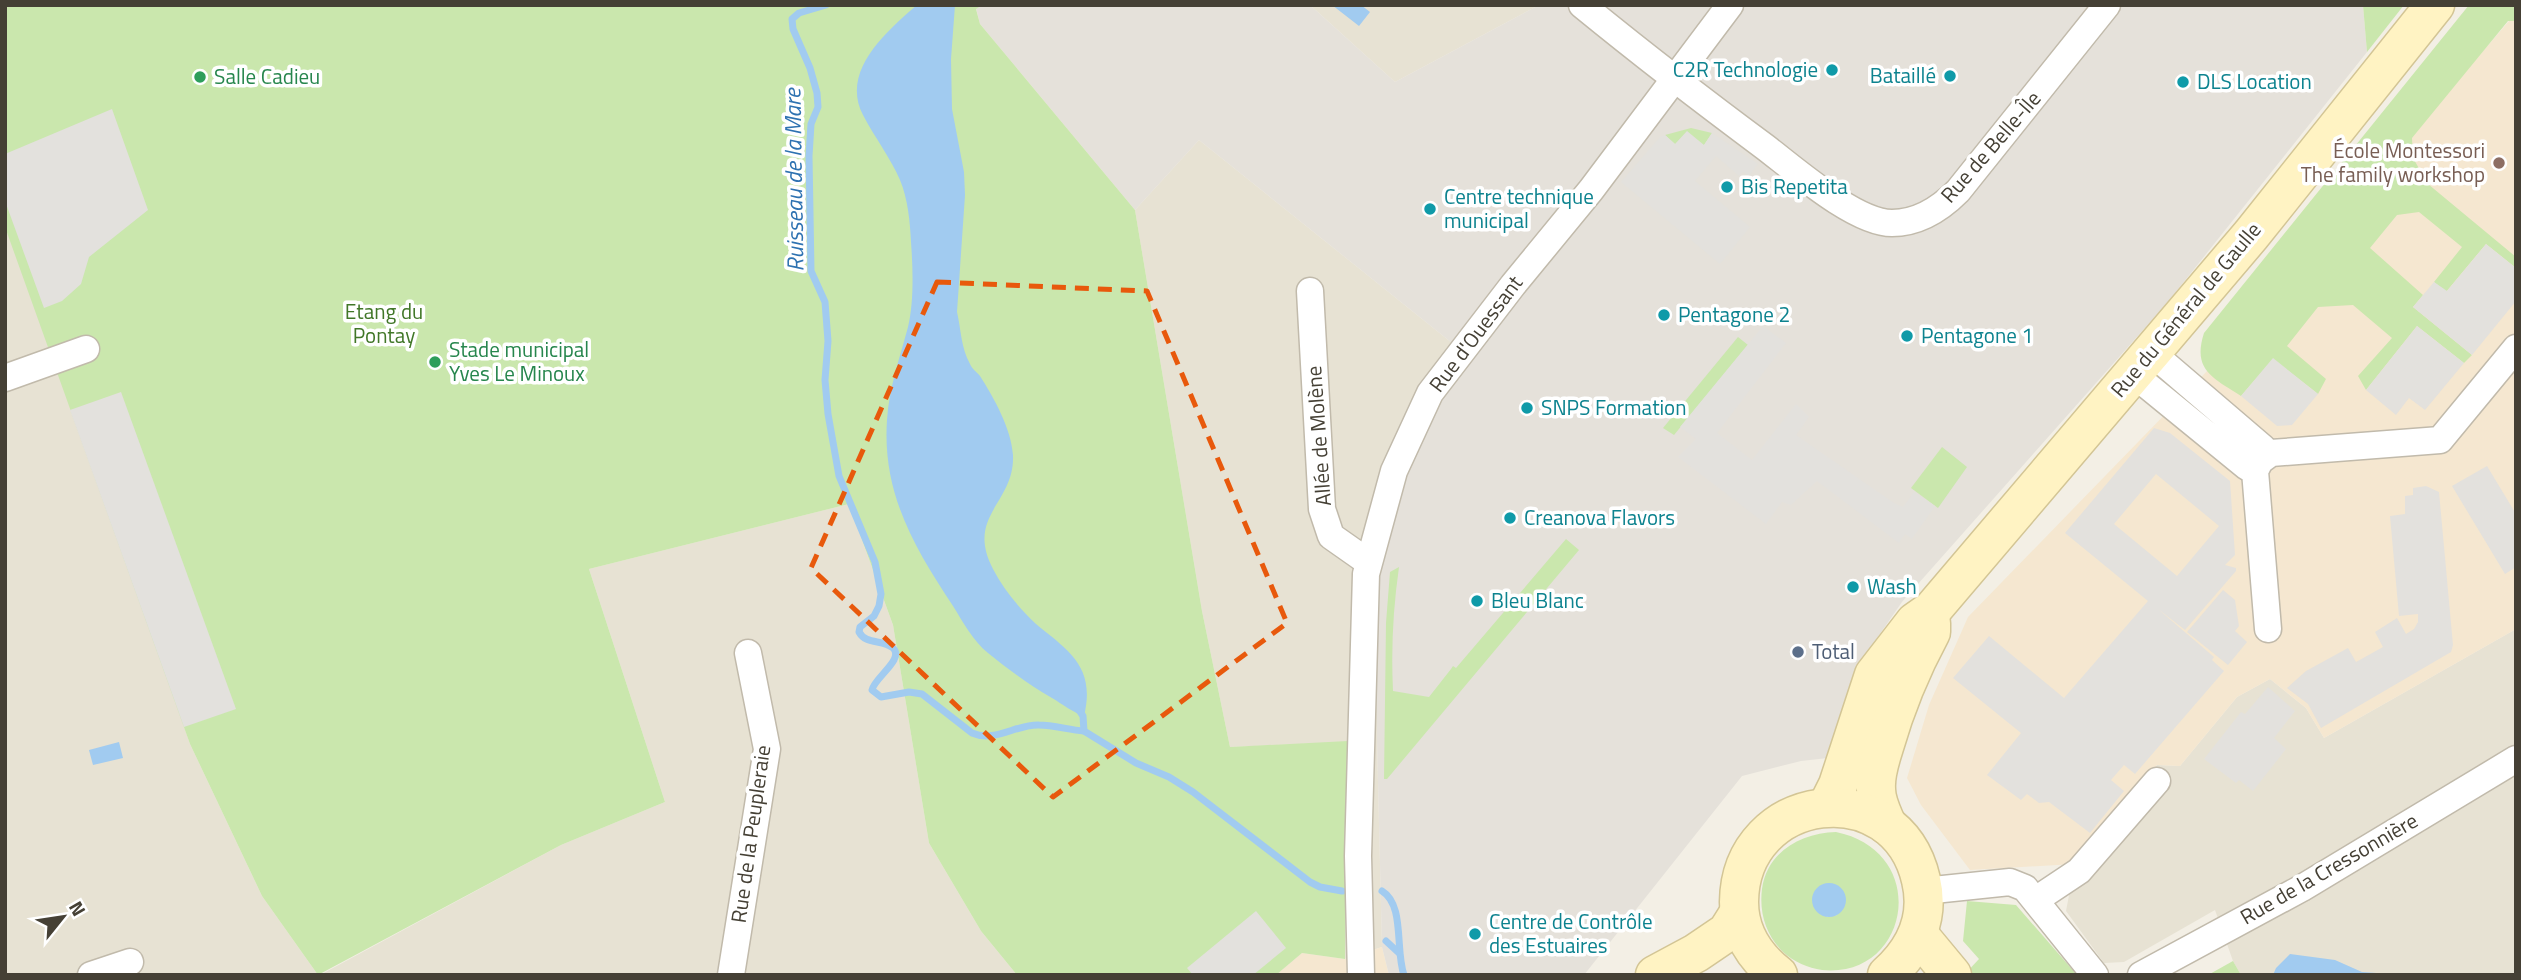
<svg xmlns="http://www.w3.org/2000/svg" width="2521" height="980" font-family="'Titillium Web',sans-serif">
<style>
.residential{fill:#e7e2d3}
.commercial{fill:#f5e7d0}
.industrial{fill:#e5e1da}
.green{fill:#cae7ad;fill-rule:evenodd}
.parking{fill:#e3e1dd;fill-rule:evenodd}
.water{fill:#a1cbf0}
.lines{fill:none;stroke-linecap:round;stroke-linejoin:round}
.stream{stroke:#a1cbf0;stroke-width:7}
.street-casing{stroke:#c1baab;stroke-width:29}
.secondary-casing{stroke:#d3c595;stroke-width:41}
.street{stroke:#fff;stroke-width:26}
.secondary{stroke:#fff3c3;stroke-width:38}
.marked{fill:none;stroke:#e8590c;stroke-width:5;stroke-dasharray:14 9;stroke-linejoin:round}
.culture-dot{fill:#0f9aa8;stroke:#fff;stroke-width:2.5}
.leisure-dot{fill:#2e9e5b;stroke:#fff;stroke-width:2.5}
.education-dot{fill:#8d6e63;stroke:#fff;stroke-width:2.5}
.service-dot{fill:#5c6f8a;stroke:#fff;stroke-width:2.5}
.labels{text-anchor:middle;stroke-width:7;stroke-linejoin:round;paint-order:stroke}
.culture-label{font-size:21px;fill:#0d838f;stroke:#fff;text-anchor:start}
.leisure-label{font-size:21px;fill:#27864d;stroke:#fff;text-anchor:start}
.street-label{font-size:21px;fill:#454035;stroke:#fff}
.education-label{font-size:21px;fill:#785e54;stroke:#fff;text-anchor:end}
.park-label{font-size:21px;fill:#417728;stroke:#fff}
.service-label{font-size:21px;fill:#4e5e75;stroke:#fff;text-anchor:start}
.water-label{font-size:23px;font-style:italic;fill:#2e72b1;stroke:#fff}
</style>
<rect width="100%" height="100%" fill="#f3efe5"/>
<g class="residential">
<path d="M1310 5H1539L1395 82Z"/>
<path d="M1199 140 1462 351 1377 589V741L1382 947 1345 959 1348 742 1230 747 1202 611 1135 210Z"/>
<path d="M5 227 47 331 190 744 262 896 318 975H5Z"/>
<path d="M849 504 893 625 929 843 981 931 1017 975H320L561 845 665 802 589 569Z"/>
<path d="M2516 629V975H2241L2233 961 2215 910 2124 962 2104 963 2066 911 2075 864 2157 765 2180 766 2237 697 2270 679 2306 708 2324 738Z"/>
</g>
<g class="commercial">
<path d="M2509 21H2516V629L2324 738 2306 708 2270 679 2237 697 2180 766 2157 765 2075 864 1970 870 1921 805 1907 778 1929 705 1968 617 2209 369Z"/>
<path d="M1382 947 1389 975H1276L1302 953 1345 959Z"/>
</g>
<path class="industrial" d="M982 5H1310L1395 82 1539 5H2363L2367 52 2167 303 1902 602 1857 667 1828 758 1801 761 1742 776 1584 975H1389L1382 947 1377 741V589L1384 538 1402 477 1462 351 1199 140 1135 210 980 24 976 8Z"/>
<g class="green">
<path d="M5 5H982L976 9 980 24 1135 210 1202 611 1230 747 1348 741 1345 959 1302 953 1276 975H1017L981 931 929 843 893 625 849 504 589 569 665 802 561 845 318 975 262 896 190 744 5 227Z"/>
<path d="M2363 5H2404L2367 52Z"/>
<path d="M2469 5H2516V21H2508L2412 138 2413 158 2428 184 2516 257V268L2486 244 2446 292 2434 282 2462 247 2419 212 2397 215 2370 248 2423 295 2413 307 2472 355 2464 363 2417 326 2366 390 2358 376 2392 338 2353 305 2318 307 2287 346 2326 379 2318 394 2273 359 2241 396C2213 378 2192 370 2204 333Z"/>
<path d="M1691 128 1712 133 1704 145 1675 144 1665 135Z"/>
<path d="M1738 337 1748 345 1674 435 1663 428Z"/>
<path d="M1942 447 1967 467 1938 508 1911 488Z"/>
<path d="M1566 539 1579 550 1387 779H1384L1386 623 1390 572 1399 567C1393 609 1391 649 1393 691L1429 697 1451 669 1453 666 1456 668Z"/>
<path d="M1836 832C1932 852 1910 979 1822 970 1808 968 1794 962 1783 952 1766 935 1759 913 1762 889 1767 852 1801 833 1836 832ZM1824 884 1837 915 1827 917 1813 897 1819 887Z"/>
<path d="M1967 901 2016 905 2077 975H1964L1979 959 1963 941Z"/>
<path d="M2233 961 2241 975H2208Z"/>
</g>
<g class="parking">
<path d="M112 109 148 210 89 257 81 284 62 301 44 308 5 201V154Z"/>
<path d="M1687 131 1704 145 1712 133 1758 164 1749 176 1743 172 1739 176 1716 156 1695 181 1750 227 1720 264 1621 182 1660 137 1665 135 1675 144Z"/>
<path d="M2486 244 2516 268V301L2472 355 2413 307 2434 282 2447 291Z"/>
<path d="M1763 326 1786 343 1717 433 1752 460 1796 404 1809 417 1796 435 1894 503 1903 507 1914 492 1935 506 1912 539 1905 534 1899 543 1817 481 1791 505 1782 502 1766 524 1678 457 1696 439 1680 427Z"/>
<path d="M2417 326 2464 363 2425 410 2409 398 2396 415 2366 390Z"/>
<path d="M2273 358 2318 394 2292 425 2277 426 2241 396Z"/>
<path d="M121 392 236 709 184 727 70 410Z"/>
<path d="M2154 428 2170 433 2230 481 2235 555 2225 565 2236 568V571L2185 630 2158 609 2214 657 2212 660 2224 671 2135 774 2124 765 2111 780 2124 791 2090 833 2049 802 2039 803 2027 794 2021 800 1987 775 2021 733 1953 678 1989 636 2064 698 2148 601 2065 533ZM2156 474 2219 526 2177 576 2114 524Z"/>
<path d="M2487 466 2516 514V567L2505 574 2452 486Z"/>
<path d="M2426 486 2439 492 2453 645 2451 652 2321 728 2308 704 2287 688 2306 671 2348 648 2356 662 2383 647 2375 632 2397 618 2406 634 2414 629 2418 622V614L2399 616 2390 516 2405 514V496L2413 495V488Z"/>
<path d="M2223 590 2235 600 2239 626 2235 631 2247 642 2228 665 2187 632Z"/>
<path d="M2268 687 2295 711 2274 738 2286 749 2253 791 2239 780 2236 783 2204 759 2241 712 2245 714Z"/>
<path d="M1256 911 1286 948 1253 975H1193L1187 968Z"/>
</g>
<g class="water">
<path d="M917 5H955L951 59 952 109 964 172 965 195 957 312C961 329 961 348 970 364 972 369 977 372 980 376 994 398 1011 428 1013 455 1015 504 965 515 993 569 1004 590 1019 608 1036 624 1069 651 1096 667 1084 716 1074 713 1062 704 1052 698 1029 685 1008 669 988 653 973 641 963 622 953 606 914 547 882 493 887 420 889 388 900 357 908 327 914 302 913 269 911 242 910 222 908 199 900 180 890 157 875 138 863 115 840 71 887 31 917 5Z"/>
<path d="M1332 5H1361L1370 12 1359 26Z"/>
<path d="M119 742 123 758 93 765 89 750Z"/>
<circle cx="1829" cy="900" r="17"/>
<path d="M2290 954 2335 960 2362 972 2405 975H2273L2276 968Z"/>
</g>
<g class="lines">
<g class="stream">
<path d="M826 5 799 13 792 19 793 29 810 68 817 93 818 107 811 124 809 156 811 271 825 302 828 341 825 380 828 414 839 476 875 562 881 594 879 606 874 616 860 627 859 632C866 645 883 639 893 648 905 659 874 678 872 690L881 697 909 692 922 694 972 733C995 743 1016 724 1039 725 1054 725 1069 730 1084 731"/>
<path d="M1079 710 1083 716 1084 731 1136 763 1169 777 1193 792 1310 882 1320 887 1342 891"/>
<path d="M1382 891C1405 905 1395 950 1404 975"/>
<path d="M1386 941 1399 953"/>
</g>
<defs>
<g id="street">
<path d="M1582 5C1642 54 1703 101 1765 147 1794 169 1855 223 1892 223 1919 223 1940 209 1958 191L2107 5"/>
<path d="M1310 291 1322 509 1331 536 1368 562"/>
<path d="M2133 374 2247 467 2260 461 2263 448 2152 353"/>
<path d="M5 378 86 349"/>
<path d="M2268 629 2255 471 2260 461 2271 453 2440 440 2516 348"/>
<path d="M1924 891 2010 882 2025 888 2095 975"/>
<path d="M2037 899 2079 871 2157 781"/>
<path d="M91 975 130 962"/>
<path d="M731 975 767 749 748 653"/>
<path d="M1361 975 1358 856 1366 574 1394 471 1430 393 1513 285 1591 190 1730 5"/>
<path d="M2141 975 2302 888 2516 759"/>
</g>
<g id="secondary">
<path d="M1827 807 1838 785 1874 675 1915 622 1932 610 2251 235 2435 5"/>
<path d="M1887 825C1882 813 1876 802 1876 789 1875 774 1880 760 1884 747 1896 705 1911 669 1931 632V623"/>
<path d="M1918 934 1952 975"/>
<path d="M1655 975 1696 953 1727 932 1739 913"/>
<path d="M1778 975C1755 957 1739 933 1739 902 1740 791 1896 771 1921 880 1930 917 1915 950 1887 975"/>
</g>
</defs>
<use href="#street" class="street-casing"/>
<use href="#secondary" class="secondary-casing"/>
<use href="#street" class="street"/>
<use href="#secondary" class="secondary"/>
</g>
<path class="marked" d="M937 282 1147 291 1287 623 1053 797 811 568Z"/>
<g class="culture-dot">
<circle cx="1832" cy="70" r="7"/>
<circle cx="1950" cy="76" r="7"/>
<circle cx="2183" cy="82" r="7"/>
<circle cx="1727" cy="187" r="7"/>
<circle cx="1430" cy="209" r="7"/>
<circle cx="1664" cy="315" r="7"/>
<circle cx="1907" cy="336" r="7"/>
<circle cx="1527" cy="408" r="7"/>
<circle cx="1510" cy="518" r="7"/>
<circle cx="1853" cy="587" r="7"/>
<circle cx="1477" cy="601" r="7"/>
<circle cx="1475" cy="934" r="7"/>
</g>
<g class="leisure-dot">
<circle cx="200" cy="77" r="7"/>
<circle cx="435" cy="362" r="7"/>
</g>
<circle class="education-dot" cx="2499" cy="163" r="7"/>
<circle class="service-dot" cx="1798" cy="652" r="7"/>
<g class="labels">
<g class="culture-label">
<text x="1818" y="77" text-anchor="end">C2R Technologie</text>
<text x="1936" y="83" text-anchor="end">Bataillé</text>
<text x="2197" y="89">DLS Location</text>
<text x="1741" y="194">Bis Repetita</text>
<text x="1444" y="204">Centre technique<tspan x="1444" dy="24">municipal</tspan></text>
<text x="1678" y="322">Pentagone 2</text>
<text x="1921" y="343">Pentagone 1</text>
<text x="1541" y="415">SNPS Formation</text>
<text x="1524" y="525">Creanova Flavors</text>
<text x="1867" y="594">Wash</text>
<text x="1491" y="608">Bleu Blanc</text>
<text x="1489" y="929">Centre de Contrôle<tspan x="1489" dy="24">des Estuaires</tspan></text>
</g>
<g class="leisure-label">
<text x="214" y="84">Salle Cadieu</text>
<text x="449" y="357">Stade municipal<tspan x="449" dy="24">Yves Le Minoux</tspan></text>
</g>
<g class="street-label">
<text transform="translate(1991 147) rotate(-49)" y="7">Rue de Belle-Île</text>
<text transform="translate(2186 310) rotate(-50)" y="7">Rue du Général de Gaulle</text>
<text transform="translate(1476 334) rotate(-53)" y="7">Rue d'Ouessant</text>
<text transform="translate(1319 436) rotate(-94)" y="7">Allée de Molène</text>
<text transform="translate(751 834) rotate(-82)" y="7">Rue de la Peupleraie</text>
<text transform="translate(2329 869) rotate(-30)" y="7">Rue de la Cressonnière</text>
</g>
<g class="education-label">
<text x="2485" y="158">École Montessori<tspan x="2485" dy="24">The family workshop</tspan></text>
</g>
<g class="park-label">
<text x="384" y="319">Etang du<tspan x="384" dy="24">Pontay</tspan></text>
</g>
<g class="service-label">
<text x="1812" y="659">Total</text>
</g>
<g class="water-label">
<text transform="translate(794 180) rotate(-91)" y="8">Ruisseau de la Mare</text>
</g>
</g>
<rect width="2521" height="980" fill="none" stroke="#454035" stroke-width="14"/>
<g transform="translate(63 917) rotate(60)" stroke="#ffffff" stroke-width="5" paint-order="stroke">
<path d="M0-5L12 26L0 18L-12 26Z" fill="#454035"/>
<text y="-10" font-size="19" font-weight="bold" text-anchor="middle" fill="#454035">N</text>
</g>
</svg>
